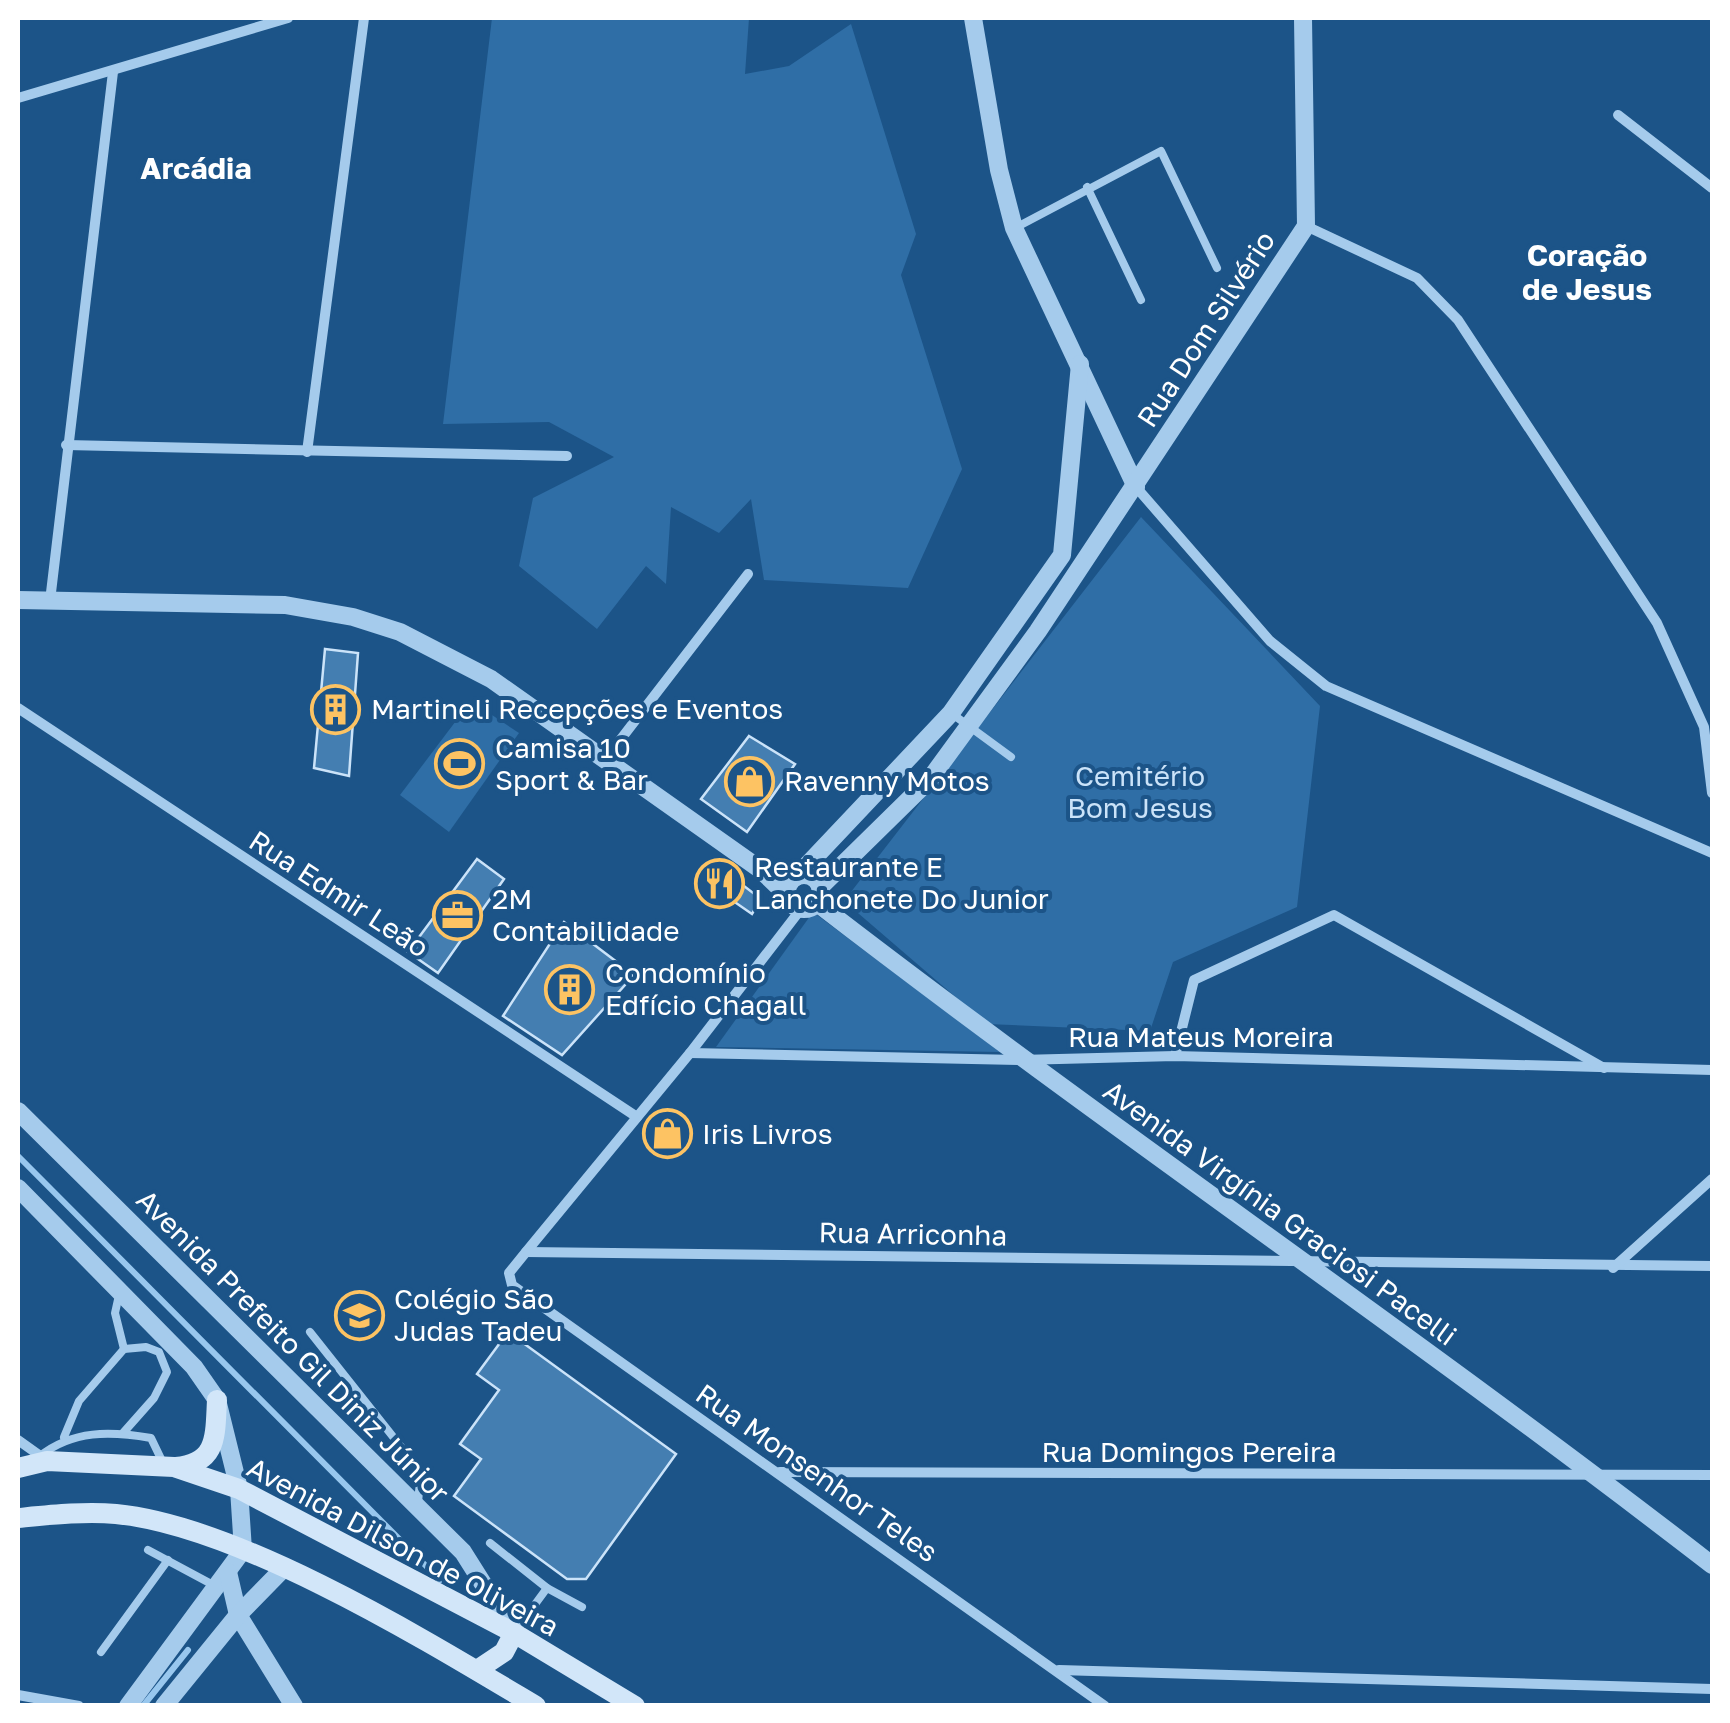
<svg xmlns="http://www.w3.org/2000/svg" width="1730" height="1723" font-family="'Golos Text',sans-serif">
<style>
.green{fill:#2f6ea6}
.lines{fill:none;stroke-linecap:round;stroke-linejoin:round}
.stream{stroke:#98c7ee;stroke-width:6}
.building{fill:#447eb1;stroke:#cbe3f9;stroke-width:2.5}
.service{stroke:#a5cbec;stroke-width:8}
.minor{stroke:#a5cbec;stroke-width:10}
.tertiary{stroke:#a5cbec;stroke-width:18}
.secondary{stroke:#d2e6f9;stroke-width:20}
.labels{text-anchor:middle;stroke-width:8;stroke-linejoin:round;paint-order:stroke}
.street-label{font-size:28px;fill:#fff;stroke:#1c5488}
.poi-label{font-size:28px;fill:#fff;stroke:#1c5488;text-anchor:start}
.park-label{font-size:28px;fill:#cbe3f9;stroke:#1c5488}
.neighbourhood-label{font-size:30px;font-weight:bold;fill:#fff;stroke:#1c5488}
</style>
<rect width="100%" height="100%" fill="#1c5488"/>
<g class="green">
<path d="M492 18H749L745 74 789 66 851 24 916 234 901 275 962 469 908 588 764 580 751 499 719 533 671 507 666 584 646 566 597 629 519 566 533 498 614 457 549 422 443 424Z"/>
<path d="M1141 517 1320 706 1297 907 1173 962 1150 1031 987 1024 844 901Z"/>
<path d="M471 701 519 733 449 832 400 795Z"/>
<path d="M813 912 1000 1052 716 1047Z"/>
</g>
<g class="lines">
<g class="stream">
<path d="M18 1156 440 1580"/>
<path d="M143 1706 188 1650"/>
</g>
</g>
<g class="building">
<path d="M325 649 358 653 349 776 314 768Z"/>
<path d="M749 736 795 764 747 832 701 799Z"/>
<path d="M477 859 504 879 438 973 408 952Z"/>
<path d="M714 863 761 899 752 914 726 896 722 903 700 887Z"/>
<path d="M564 922 634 975 562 1055 503 1016Z"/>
<path d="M508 1332 676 1454 586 1579H567L454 1496 481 1459 460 1444 499 1390 477 1374Z"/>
</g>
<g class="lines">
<g class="service">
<path d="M1087 187 1141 300"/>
<path d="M1015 228 1161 151 1217 268"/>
<path d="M951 713 1011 757"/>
<path d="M119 1295 115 1313 124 1349"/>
<path d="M310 1332 421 1472 418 1502"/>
<path d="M64 1437 79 1401 124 1349 146 1347 159 1352 167 1372 154 1398 123 1433"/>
<path d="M40 1456C73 1430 110 1431 151 1438L163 1463"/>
<path d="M490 1543 547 1588"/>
<path d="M148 1550 217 1587"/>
<path d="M514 1633 547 1588 582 1607"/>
<path d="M101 1652 168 1560"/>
</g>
<g class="minor">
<path d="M18 98 288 18"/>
<path d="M1618 115 1712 188"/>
<path d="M1306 226 1417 278 1458 320 1657 623 1704 727 1712 793"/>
<path d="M66 445 567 456"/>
<path d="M307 452 364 18"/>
<path d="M1136 487 1270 641 1326 686 1712 853"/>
<path d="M50 601 113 72"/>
<path d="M18 708 637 1117"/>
<path d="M604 761 748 574"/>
<path d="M801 909 690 1053 526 1252 509 1273 512 1285 1105 1706"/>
<path d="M690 1053 1020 1060 1175 1056 1712 1070"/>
<path d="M1175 1056 1194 980 1334 915 1604 1068"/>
<path d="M526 1252 1712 1266"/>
<path d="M1613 1268 1712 1179"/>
<path d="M18 1440 46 1460"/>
<path d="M780 1472 1712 1475"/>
<path d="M1059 1670 1712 1689"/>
<path d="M18 1695 79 1706"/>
</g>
<g class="tertiary">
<path d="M973 18 999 170 1014 228 1136 487"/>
<path d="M18 600 285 605 353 617 400 632 491 679 761 870 787 895"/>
<circle cx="804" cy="892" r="17"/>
<path d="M796 877 951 713 1062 555 1080 364"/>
<path d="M820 887 930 779 1038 631 1306 226 1303 18"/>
<path d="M817 903C1111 1130 1419 1338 1712 1565"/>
<path d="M18 1111 463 1552 514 1633"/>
<path d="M18 1188 194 1367 217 1400 239 1489 243 1550 128 1706"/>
<path d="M228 1572 238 1615 294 1706"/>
<path d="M164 1706 238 1615 283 1569"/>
</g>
<g class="secondary">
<path d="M176 1467C218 1463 215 1436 217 1400"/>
<path d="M18 1468 47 1461 174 1467 239 1489 514 1633 635 1706"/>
<path d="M18 1518C49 1515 85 1511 116 1514 240 1526 427 1641 536 1706"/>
<path d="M477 1670 504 1652 514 1633"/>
</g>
</g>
<defs>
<symbol id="building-ring" viewBox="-11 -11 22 22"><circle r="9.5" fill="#1c5488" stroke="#fdc363" stroke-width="1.5"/><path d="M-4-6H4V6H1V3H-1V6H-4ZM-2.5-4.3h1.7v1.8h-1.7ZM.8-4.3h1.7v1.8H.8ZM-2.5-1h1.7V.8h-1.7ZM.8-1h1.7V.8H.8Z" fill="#fdc363"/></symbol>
<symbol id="stadium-ring" viewBox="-11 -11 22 22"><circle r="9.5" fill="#1c5488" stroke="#fdc363" stroke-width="1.5"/><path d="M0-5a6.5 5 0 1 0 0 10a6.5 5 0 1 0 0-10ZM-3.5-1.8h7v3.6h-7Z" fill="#fdc363"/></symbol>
<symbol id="shop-ring" viewBox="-11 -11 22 22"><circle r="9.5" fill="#1c5488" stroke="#fdc363" stroke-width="1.5"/><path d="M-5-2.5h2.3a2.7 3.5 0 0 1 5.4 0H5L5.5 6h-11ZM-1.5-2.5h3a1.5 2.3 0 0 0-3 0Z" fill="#fdc363"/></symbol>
<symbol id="restaurant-ring" viewBox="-11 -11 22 22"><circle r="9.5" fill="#1c5488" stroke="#fdc363" stroke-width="1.5"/><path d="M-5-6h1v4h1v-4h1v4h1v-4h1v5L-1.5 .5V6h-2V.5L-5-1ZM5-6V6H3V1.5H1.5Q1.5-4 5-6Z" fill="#fdc363"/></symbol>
<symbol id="office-ring" viewBox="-11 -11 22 22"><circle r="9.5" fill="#1c5488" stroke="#fdc363" stroke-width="1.5"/><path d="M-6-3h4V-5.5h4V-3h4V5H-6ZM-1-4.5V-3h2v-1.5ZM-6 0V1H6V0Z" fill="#fdc363"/></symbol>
<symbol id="school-ring" viewBox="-11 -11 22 22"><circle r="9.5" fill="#1c5488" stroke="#fdc363" stroke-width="1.5"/><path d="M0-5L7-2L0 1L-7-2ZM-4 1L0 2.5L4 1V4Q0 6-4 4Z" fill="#fdc363"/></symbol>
</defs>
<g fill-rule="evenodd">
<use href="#building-ring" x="308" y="682" width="55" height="55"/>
<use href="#stadium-ring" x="432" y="736" width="55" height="55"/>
<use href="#shop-ring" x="722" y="754" width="55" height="55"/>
<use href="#restaurant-ring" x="692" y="856" width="55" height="55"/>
<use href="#office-ring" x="430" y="888" width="55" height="55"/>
<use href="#building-ring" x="542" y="962" width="55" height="55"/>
<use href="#shop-ring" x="640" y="1106" width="55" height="55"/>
<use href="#school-ring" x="332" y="1288" width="55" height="55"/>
</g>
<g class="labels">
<g class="street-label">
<text transform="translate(1206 329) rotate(-57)" y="10">Rua Dom Silvério</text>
<text transform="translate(339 894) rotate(33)" y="10">Rua Edmir Leão</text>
<text x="1201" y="1047">Rua Mateus Moreira</text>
<text transform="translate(1280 1213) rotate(36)" y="10">Avenida Virgínia Graciosi Pacelli</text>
<text transform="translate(913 1234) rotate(1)" y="10">Rua Arriconha</text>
<text transform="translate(293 1346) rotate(45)" y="10">Avenida Prefeito Gil Diniz Júnior</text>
<text x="1189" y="1462">Rua Domingos Pereira</text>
<text transform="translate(817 1473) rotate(35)" y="10">Rua Monsenhor Teles</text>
<text transform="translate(403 1547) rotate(28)" y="10">Avenida Dilson de Oliveira</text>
</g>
<g class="poi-label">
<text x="371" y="719">Martineli Recepções e Eventos</text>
<text x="495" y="758">Camisa 10<tspan x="495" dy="32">Sport &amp; Bar</tspan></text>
<text x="784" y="791">Ravenny Motos</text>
<text x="754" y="877">Restaurante E<tspan x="754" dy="32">Lanchonete Do Junior</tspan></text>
<text x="492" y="909">2M<tspan x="492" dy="32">Contabilidade</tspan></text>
<text x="605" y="983">Condomínio<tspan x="605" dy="32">Edfício Chagall</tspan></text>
<text x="702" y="1144">Iris Livros</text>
<text x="394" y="1309">Colégio São<tspan x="394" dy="32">Judas Tadeu</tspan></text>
</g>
<g class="park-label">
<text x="1140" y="786">Cemitério<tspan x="1140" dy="32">Bom Jesus</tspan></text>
</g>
<g class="neighbourhood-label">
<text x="196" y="179">Arcádia</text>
<text x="1587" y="266">Coração<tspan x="1587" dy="34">de Jesus</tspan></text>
</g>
</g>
<rect width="1730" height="1723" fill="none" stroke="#ffffff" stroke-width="40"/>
</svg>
